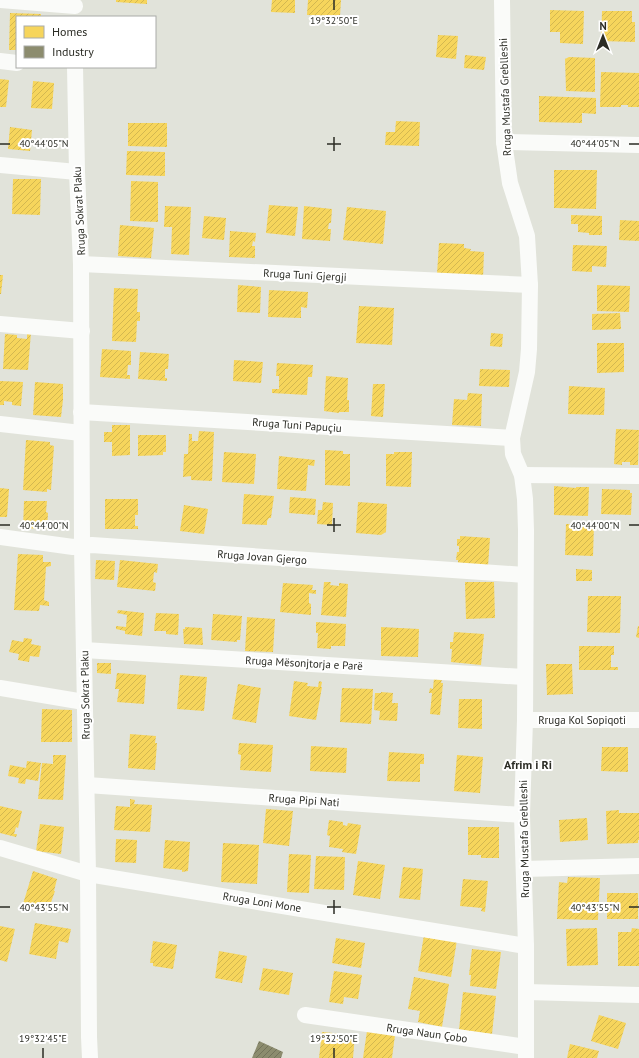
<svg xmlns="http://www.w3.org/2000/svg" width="639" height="1058" font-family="'PT Sans',sans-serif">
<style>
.homes{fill:url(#homes-hatch)}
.industry{fill:url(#industry-hatch)}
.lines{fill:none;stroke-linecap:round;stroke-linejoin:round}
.minor{stroke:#fafbf9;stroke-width:16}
.ticks{fill:none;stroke:#2b2c25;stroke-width:1.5}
.labels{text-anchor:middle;stroke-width:4;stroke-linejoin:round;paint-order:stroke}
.street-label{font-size:11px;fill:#2b2c25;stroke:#fff}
.neighbourhood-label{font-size:12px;font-weight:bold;fill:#2b2c25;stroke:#fff}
.ticks-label{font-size:10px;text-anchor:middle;fill:#2b2c25;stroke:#fff;stroke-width:4;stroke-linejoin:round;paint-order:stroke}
</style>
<defs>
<pattern id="homes-hatch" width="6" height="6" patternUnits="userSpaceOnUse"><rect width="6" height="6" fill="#f6d55c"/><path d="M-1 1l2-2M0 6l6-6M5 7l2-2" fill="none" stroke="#d3b750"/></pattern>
<pattern id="industry-hatch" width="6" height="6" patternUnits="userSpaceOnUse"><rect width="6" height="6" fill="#8c8c6e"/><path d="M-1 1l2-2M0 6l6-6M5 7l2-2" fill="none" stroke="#73735a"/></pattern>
</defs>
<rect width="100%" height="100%" fill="#e1e3da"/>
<g class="homes">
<path d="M116 0H147V4L116 2Z"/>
<path d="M272 0H295V13L271 12Z"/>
<path d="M308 0H341L340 16 307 15Z"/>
<path d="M550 10 584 11 583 44 560 43V32H550Z"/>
<path d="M602 11H632V22H635V42L601 41Z"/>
<path d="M10 13 41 14V17H17V50H9Z"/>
<path d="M438 35 458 36 456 59 436 57Z"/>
<path d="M465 55 486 57 484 70 464 68Z"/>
<path d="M569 57 595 58V92L566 91 565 59Z"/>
<path d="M601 72 639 73V107H628V105H621V107H600Z"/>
<path d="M0 79 9 80 6 107H0Z"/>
<path d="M33 81 54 83 52 109 31 108Z"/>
<path d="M539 96 596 98V114L582 113V123L539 122Z"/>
<path d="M396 121 420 122 419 146 385 145 386 132H395Z"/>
<path d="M128 123H167V147L128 146Z"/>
<path d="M10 127 32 130 30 151 8 149Z"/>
<path d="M127 151 165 152V176L126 175Z"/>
<path d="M554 170H597L596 209 554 208Z"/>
<path d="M13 179H41L40 215 12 214Z"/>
<path d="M131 181 158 182V222L130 221Z"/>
<path d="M269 205 298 207 295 236 266 233Z"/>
<path d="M165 206 191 207 189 255 171 254 172 227H164Z"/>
<path d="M304 206 332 209 331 223H329L328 229H331L330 241 302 239Z"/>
<path d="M347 207 386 211 383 244 343 240Z"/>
<path d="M571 215 602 216V235H589V233L578 232V224H571Z"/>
<path d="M204 216 226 218 224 240 202 238Z"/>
<path d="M620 220 639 221V241L619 240Z"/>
<path d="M120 225 154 228 151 258 118 256Z"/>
<path d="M230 231 256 233 255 242 253 241 252 246H255V258L229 257Z"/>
<path d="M439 243 464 244V248L471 249 470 251 484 252 483 278 437 274Z"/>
<path d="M573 245 607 246 606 267 592 266V272L572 271Z"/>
<path d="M0 275H3L1 294H0Z"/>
<path d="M238 285 261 287 260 313 237 312Z"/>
<path d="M597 285 630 286 629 312 597 311Z"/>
<path d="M114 288 138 289 137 312H140V321H137L136 342 112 341Z"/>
<path d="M269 290 308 292 307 308 301 307V318L268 317Z"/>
<path d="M359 306 394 308 392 345 356 343Z"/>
<path d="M620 313 621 329 592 330V314Z"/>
<path d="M27 332H31L28 370 3 369 5 334 17 335V338L27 339Z"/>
<path d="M491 333 503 334 502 347 490 346Z"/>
<path d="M597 343H624V372L597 373Z"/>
<path d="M102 349 131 351V365H128L127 375H130V379L100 377Z"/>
<path d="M140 352 169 354 168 369H165V378H167V381L138 379Z"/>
<path d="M234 360 263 362 261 383 233 381Z"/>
<path d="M277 363 313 365 312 377H308L307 395 272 393V389H279V376H276Z"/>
<path d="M480 369 510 370 509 387 479 386Z"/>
<path d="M326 376 348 378 347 400H349V412H339V413L324 411Z"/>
<path d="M0 381 23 382 21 406 12 405V402L4 401V405H0Z"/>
<path d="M35 382 63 384V400L61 417 33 415Z"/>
<path d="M373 384H385L383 417 371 416Z"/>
<path d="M569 386 605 388 604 415 568 414Z"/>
<path d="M468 393 482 394 481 426 452 425 454 399 467 400Z"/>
<path d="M112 425H130V455L112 456V442H104V432H112Z"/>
<path d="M616 429 639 430 638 465H630V462H622V465L614 464Z"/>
<path d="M199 431 214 432 212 481 191 480V476L183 477 184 454H188L189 434H192V441H198Z"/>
<path d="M138 435H166V452H163V455L138 456Z"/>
<path d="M26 440 50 442V445L54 446 51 490 47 489V492L23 490Z"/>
<path d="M325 450 343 451V454H350V486L325 485Z"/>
<path d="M224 452 256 454 254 484 222 482Z"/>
<path d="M394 452H412L411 487 386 486V454H394Z"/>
<path d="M279 456 315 460 314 466 308 465 306 491 277 489Z"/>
<path d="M554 486 576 488V487H589L588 516 554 515Z"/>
<path d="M0 488 9 489 7 517H0Z"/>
<path d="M602 489 630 490V493H632L631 515 601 514Z"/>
<path d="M244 494 274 496 271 518H269L267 521V525L242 524Z"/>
<path d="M290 497 316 499 315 515 289 513Z"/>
<path d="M105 499H138V515H135V526H138V529H105Z"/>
<path d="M24 501H47L46 512 48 513 47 529 23 528Z"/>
<path d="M323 502 333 503 332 525 317 524 318 510H322Z"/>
<path d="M358 502 387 504 386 532 381 535 356 533Z"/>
<path d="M184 505 208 509 204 534 180 531Z"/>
<path d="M566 524 594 525 593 556 565 555Z"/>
<path d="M460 536 490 538 488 566 458 563V560H456L457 552H459V546H457V539H460Z"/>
<path d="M18 554 43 555V562H51V566L46 567 44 600 49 602V606L40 605 39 611 14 610Z"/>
<path d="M96 560 115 561 114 580 95 579Z"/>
<path d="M120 560 158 564 157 573 154 572 153 582 156 583 155 591 117 587Z"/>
<path d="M576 569 592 570V581H576Z"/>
<path d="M324 582H331L330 585 339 586V583L348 584 346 617 321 615Z"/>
<path d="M465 582H494L495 618 466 619Z"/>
<path d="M283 583 313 585 312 590H316V594L309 593V603L311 604V615L280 612Z"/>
<path d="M588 596H621L620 633 587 632Z"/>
<path d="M118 610 144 613 142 636 125 634V631L116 629V626L126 627 127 615 117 613Z"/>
<path d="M156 613 179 614 178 635 166 634V631H154Z"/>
<path d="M213 614 242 616 240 640H237V642L211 640Z"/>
<path d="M247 617 275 619 273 652 245 651Z"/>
<path d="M316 622 346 624 345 646H331V649L317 648 318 633H316Z"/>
<path d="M638 626H639V638L636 637Z"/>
<path d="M185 627 202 628 203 645 184 644 183 629H185Z"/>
<path d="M381 627 419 629 418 657 381 656Z"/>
<path d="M454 632 484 634 481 665 451 662 452 649H450V642H453Z"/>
<path d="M24 638 32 639 31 644 41 646 39 657 30 656 29 662 18 660 19 654 9 652 12 640 23 642Z"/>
<path d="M579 646H614V655H611V667H618V670H579Z"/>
<path d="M97 663H111V674L97 673Z"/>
<path d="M546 664H572L573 694 547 695Z"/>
<path d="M117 673 146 675 144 704 117 702 119 689H115Z"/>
<path d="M180 675 207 677 204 711 177 709Z"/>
<path d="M434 678 442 679 441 683H443L440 715 430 714 432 693H429L430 688 433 689Z"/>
<path d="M294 681 308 683 307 686 318 687 319 681 322 682 321 687H322L316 720 289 716Z"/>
<path d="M238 684 261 688 256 723 232 719Z"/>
<path d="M342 688 373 689 371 724 340 722Z"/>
<path d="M381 692 393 693 392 703H398L397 721 379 720 380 711 374 710 375 693H381Z"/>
<path d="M459 699H482V729L458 728Z"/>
<path d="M42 709 72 710V742H41Z"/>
<path d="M130 734 156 736 155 743H157L155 770 128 768Z"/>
<path d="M239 743 273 745 271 772 240 770 241 755 238 754Z"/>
<path d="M311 746 347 748 346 773 310 771Z"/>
<path d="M602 747H628V772L601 771Z"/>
<path d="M389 752 424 754V764H420V782L387 781Z"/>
<path d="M53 755H66L63 800 38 799 42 763 53 764Z"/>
<path d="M457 755 483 757 480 793 454 791Z"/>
<path d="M27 761 41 763 38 781 26 779 25 784 18 783 19 778 8 776 10 765 26 768Z"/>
<path d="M130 799 135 800 134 804 152 805 150 832 114 830 116 806 130 807Z"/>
<path d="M0 806 22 811 18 828 16 827 14 834H17L16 837 0 833Z"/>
<path d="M266 809 293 811 289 846 263 843Z"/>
<path d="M619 810V813H639V840H638V843L607 844 606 811Z"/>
<path d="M587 818 588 840 560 842 559 820Z"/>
<path d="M329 820 343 822V825L347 826 348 823 361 825 356 854 342 852 343 849 329 847 330 836 327 835Z"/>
<path d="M40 824 64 827 61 854 36 851Z"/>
<path d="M468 827H499V858H481V855H468Z"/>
<path d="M116 839 137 840 136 863 115 862Z"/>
<path d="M165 840 190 842 188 871 182 872V870L163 868Z"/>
<path d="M223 843 259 845 257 884 221 882Z"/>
<path d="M289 854 311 855 309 893 287 892Z"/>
<path d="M316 856 345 857 344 890 314 889Z"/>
<path d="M358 861 385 865 380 899 353 895Z"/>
<path d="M403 867 423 869 420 900 399 898Z"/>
<path d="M33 871 57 879 54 891H55L48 911 23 904Z"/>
<path d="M568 877 600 878 598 920 557 919 559 882 567 883Z"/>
<path d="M463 879 488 881 485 912 481 911 482 908 460 906Z"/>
<rect x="607" y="893" width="31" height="26"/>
<path d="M35 923 71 929 68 943 59 941 56 959 29 954Z"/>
<path d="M0 926 15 929 7 962 0 960Z"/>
<path d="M597 928 598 965 567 966 566 929Z"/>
<path d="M632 928 639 929V966H618V932H631Z"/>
<path d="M424 935 457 940 451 977 418 971Z"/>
<path d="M336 938 365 943 361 968 332 963Z"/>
<path d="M153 941 177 945 173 969 153 966V963H150Z"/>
<path d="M472 949 501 952 496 989 470 986 471 975H469Z"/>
<path d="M219 951 247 956 242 983 215 978Z"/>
<path d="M263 968 293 973 289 995 259 990Z"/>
<path d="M334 971 362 975 358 999 344 997 343 1004 329 1002Z"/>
<path d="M414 977 449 984 442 1027 418 1022 420 1011 408 1009Z"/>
<path d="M463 992 496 996 492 1034 459 1030Z"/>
<path d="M599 1015 626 1023 618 1049 591 1041Z"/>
<path d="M367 1031 395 1035 392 1058H363Z"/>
<path d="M322 1032 355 1035 353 1058H319Z"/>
<path d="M570 1044 599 1051 597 1058H567Z"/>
</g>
<path class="industry" d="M259 1041 283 1052 281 1058H252Z"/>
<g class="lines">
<g class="minor">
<path d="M0 0 75 6"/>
<path d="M502 0 504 142 510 183 527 236 530 285 529 349 527 372 512 438 513 454 522 475 525 499 526 530 525 720 522 815 526 946V1058"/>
<path d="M0 61 17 63"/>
<path d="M75 67 77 172 81 264 82 546 88 874 89 1037 90 1058"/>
<path d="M504 142 639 145"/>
<path d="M0 165 77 172"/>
<path d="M81 264 530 285"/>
<path d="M0 324 82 331"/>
<path d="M81 412 512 438"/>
<path d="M0 424 81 433"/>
<path d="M522 475 639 476"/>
<path d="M0 537 73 547 92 545 525 575"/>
<path d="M84 650 524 677"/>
<path d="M0 688 84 702"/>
<path d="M525 720H639"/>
<path d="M87 785 522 815"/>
<path d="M0 848 88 874 526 946"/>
<path d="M524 869 639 866"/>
<path d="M526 992 639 995"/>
<path d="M305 1015 526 1047"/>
</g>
</g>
<path class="ticks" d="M334 0V10M334 137V151M0 144H10M327 144H341M629 144H639M334 518V532M0 525H10M327 525H341M629 525H639M334 900V914M0 907H10M327 907H341M629 907H639M43 1048V1058M334 1048V1058"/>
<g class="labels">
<g class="street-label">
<text transform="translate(505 97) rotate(-92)" y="4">Rruga Mustafa Greblleshi</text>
<text transform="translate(79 211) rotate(-93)" y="4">Rruga Sokrat Plaku</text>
<text transform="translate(305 275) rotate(3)" y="4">Rruga Tuni Gjergji</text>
<text transform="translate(297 425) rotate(4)" y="4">Rruga Tuni Papuçiu</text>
<text transform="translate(262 557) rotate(4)" y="4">Rruga Jovan Gjergo</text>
<text transform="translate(304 663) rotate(3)" y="4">Rruga Mësonjtorja e Parë</text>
<text transform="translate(85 695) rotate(-91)" y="4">Rruga Sokrat Plaku</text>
<text x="582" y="724">Rruga Kol Sopiqoti</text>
<text transform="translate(304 800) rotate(4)" y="4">Rruga Pipi Nati</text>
<text transform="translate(524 839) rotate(-91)" y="4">Rruga Mustafa Greblleshi</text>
<text transform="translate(262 902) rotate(9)" y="4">Rruga Loni Mone</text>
<text transform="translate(427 1033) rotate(8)" y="4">Rruga Naun Çobo</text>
</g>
<g class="neighbourhood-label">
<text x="528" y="769">Afrim i Ri</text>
</g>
</g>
<g class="ticks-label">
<text x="334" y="24">19°32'50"E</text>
<text x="44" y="147">40°44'05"N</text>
<text x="595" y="147">40°44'05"N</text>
<text x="44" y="529">40°44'00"N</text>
<text x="595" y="529">40°44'00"N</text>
<text x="44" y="911">40°43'55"N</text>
<text x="595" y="911">40°43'55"N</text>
<text x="43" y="1042">19°32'45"E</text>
<text x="334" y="1042">19°32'50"E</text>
</g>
<rect x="16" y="16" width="140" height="52" fill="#ffffff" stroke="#aaaba8"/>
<rect x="24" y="26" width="20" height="12" fill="#f6d55c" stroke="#aaaba8"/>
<text x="52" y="36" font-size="12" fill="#2b2c25">Homes</text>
<rect x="24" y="46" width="20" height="12" fill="#8c8c6e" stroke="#aaaba8"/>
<text x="52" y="56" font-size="12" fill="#2b2c25">Industry</text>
<g transform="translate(603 36)" stroke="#ffffff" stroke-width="3" paint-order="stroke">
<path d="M0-3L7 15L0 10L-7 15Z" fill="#2b2c25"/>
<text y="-6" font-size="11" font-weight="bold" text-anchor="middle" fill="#2b2c25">N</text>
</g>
</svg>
